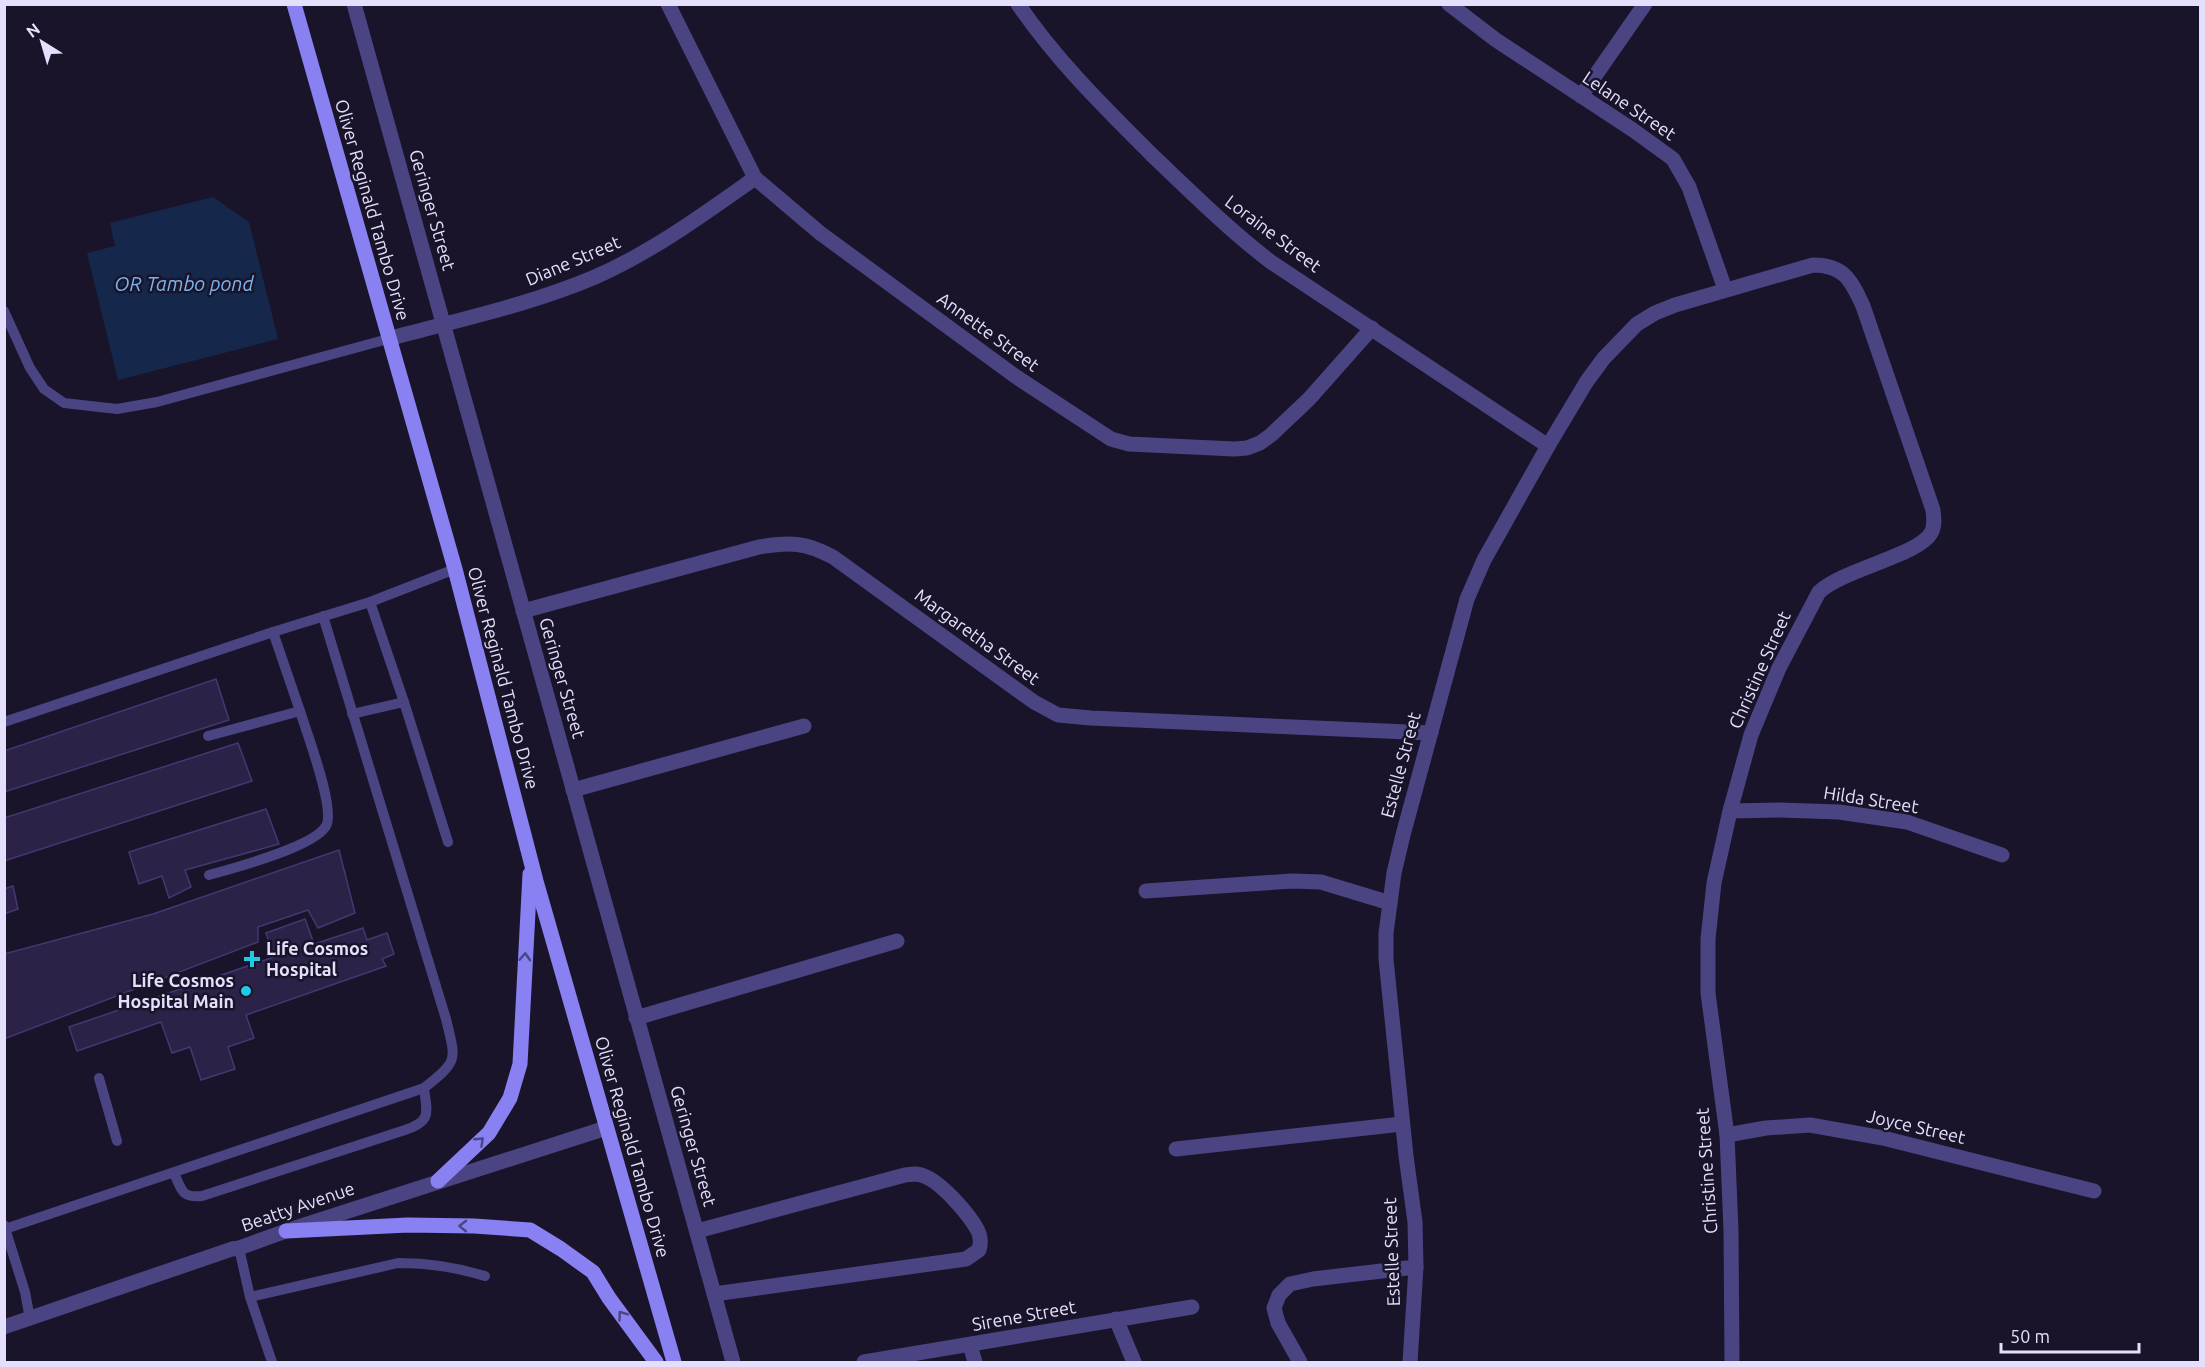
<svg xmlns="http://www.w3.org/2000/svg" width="2205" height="1367" font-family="Ubuntu,sans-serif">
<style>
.water{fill:#15284c}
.building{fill:#2c2248;stroke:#453772;stroke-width:1.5}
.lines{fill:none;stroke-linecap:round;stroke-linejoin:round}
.service{stroke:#4a4483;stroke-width:10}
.minor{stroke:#4a4483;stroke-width:15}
.tertiary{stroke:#4a4483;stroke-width:15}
.secondary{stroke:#8981f1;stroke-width:15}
.oneway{stroke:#4b4583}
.poi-dot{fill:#21c9e6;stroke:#191429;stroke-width:2}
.labels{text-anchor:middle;stroke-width:5;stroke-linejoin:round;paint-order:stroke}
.street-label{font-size:18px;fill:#e4e0fc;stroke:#191429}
.poi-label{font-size:18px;font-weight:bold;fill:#e4e0fc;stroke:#191429;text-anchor:start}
.water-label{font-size:20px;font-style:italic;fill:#79b3f0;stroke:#191429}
</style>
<rect width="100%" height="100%" fill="#191429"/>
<path class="water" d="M213 197 249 222 278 339 118 380 87 253 115 246 110 223Z"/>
<g class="building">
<path d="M216 679 229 720 4 792V751Z"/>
<path d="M238 743 252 781 4 861V818Z"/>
<path d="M266 809 279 844 185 870 191 887 169 898 162 876 139 884 129 852Z"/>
<path d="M339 850 355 913 318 928 308 910 258 927V942L4 1039V954L153 914Z"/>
<path d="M13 886 18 909 4 914V889Z"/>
<path d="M305 919 314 944 363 928 367 940 387 933 394 954 382 959 386 966 246 1015 254 1038 228 1047 235 1069 201 1080 190 1047 172 1053 161 1022 77 1051 69 1027 274 957 266 933Z"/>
</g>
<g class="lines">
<g class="service">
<path d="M4 311 30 368 44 389 64 403 117 409 157 402 388 339"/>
<path d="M370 602 404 702"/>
<path d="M352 714 404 702 448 842"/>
<path d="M4 722 273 632 370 602 455 569"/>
<path d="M208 736 300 711 273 632"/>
<path d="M209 875C234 868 314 847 326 826 336 809 306 731 300 711"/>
<path d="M99 1078 117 1141"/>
<path d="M174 1173C182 1190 181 1198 202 1196L405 1130C432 1121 427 1113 424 1088"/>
<path d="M4 1225 25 1292 30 1319"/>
<path d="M5 1229 424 1088C459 1060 456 1061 446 1019L323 616"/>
<path d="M239 1248 250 1297 272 1362"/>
<path d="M250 1297 398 1263C428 1263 456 1267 485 1276"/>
</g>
<g class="minor">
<path d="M354 4 733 1362"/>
<path d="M668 4 755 178 820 233 1015 376 1111 439 1129 444 1234 449 1247 448 1260 443 1271 435 1309 399 1372 328"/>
<path d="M1018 4C1056 60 1104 107 1152 155 1191 192 1228 229 1271 262L1548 446"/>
<path d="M1449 4 1496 40 1633 130 1673 159 1689 187 1725 289"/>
<path d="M1581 96 1645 4"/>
<path d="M388 339C458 320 529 305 595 277 652 252 704 214 755 178"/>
<path d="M523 611 759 547C790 542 805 542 833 557L1034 702 1058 715 1091 718 1431 733"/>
<path d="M573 790 804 726"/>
<path d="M1730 811 1779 810 1839 812 1907 822 2002 855"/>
<path d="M1146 891 1292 881 1321 882 1390 903"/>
<path d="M636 1018 897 941"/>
<path d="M1727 1135 1766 1128 1810 1125 1883 1138 2094 1191"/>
<path d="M1176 1149 1402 1124"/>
<path d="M697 1231 905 1175C912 1174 918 1173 924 1176 941 1182 970 1215 978 1231 981 1237 981 1243 979 1250L966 1259 714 1294"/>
<path d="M1116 1319 1134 1362"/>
<path d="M970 1345 975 1362"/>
<path d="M864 1362 1192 1307"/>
<path d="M1300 1362 1278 1323 1274 1308 1279 1295 1290 1284 1313 1279 1416 1267"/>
<path d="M1410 1362 1416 1267 1415 1222 1406 1156 1386 959V933L1394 873 1403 835 1467 599 1484 560 1548 446 1587 381 1604 358 1637 324 1655 313 1675 305 1813 265C1844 265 1851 280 1863 306L1933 510C1934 518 1935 526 1931 533 1919 555 1844 569 1819 592L1779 668 1751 735 1730 811 1714 883 1708 939V993L1727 1135 1731 1230 1732 1362"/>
</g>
<path class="tertiary" d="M4 1327 232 1249 239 1248 286 1231 606 1128"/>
<g class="secondary">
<path d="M294 4 455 569 536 881 674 1362"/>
<path d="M438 1181 489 1133 510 1098 520 1064 530 874"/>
<path d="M286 1231 408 1225 474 1226 530 1230 561 1249 593 1272 609 1298 656 1362"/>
</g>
</g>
<defs><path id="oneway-chevron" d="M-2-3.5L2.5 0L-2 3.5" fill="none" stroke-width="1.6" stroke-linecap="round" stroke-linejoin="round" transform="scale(1.5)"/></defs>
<g class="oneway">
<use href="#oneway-chevron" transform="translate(525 957) rotate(-87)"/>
<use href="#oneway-chevron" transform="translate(480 1141) rotate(-43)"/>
<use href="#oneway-chevron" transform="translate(463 1226) rotate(-179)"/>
<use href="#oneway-chevron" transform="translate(622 1315) rotate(-126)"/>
</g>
<g class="poi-dot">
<path d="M249 950h6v6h6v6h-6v6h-6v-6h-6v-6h6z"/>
<circle cx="246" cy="991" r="6"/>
</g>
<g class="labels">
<g class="street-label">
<text transform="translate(1629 106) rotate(34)" y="6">Lelane Street</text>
<text transform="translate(372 210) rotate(74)" y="6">Oliver Reginald Tambo Drive</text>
<text transform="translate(432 210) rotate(74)" y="6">Geringer Street</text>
<text transform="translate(1273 234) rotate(37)" y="6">Loraine Street</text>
<text transform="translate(573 261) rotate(-23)" y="6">Diane Street</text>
<text transform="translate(988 332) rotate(36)" y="6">Annette Street</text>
<text transform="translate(977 637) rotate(36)" y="6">Margaretha Street</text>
<text transform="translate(1760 670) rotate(-66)" y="6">Christine Street</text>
<text transform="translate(503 678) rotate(75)" y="6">Oliver Reginald Tambo Drive</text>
<text transform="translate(562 678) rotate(74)" y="6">Geringer Street</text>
<text transform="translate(1401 765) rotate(-75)" y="6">Estelle Street</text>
<text transform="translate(1871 800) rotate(9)" y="6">Hilda Street</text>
<text transform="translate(1916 1127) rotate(13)" y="6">Joyce Street</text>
<text transform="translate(693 1146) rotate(74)" y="6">Geringer Street</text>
<text transform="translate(632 1147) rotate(74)" y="6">Oliver Reginald Tambo Drive</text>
<text transform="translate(1707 1171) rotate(-94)" y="6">Christine Street</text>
<text transform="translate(298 1207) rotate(-19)" y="6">Beatty Avenue</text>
<text transform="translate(1392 1252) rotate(-92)" y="6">Estelle Street</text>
<text transform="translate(1024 1316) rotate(-10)" y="6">Sirene Street</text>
</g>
<g class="poi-label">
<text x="266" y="955">Life Cosmos<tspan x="266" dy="21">Hospital</tspan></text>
<text x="234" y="987" text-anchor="end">Life Cosmos<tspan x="234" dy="21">Hospital Main</tspan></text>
</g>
<g class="water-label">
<text x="184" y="291">OR Tambo pond</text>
</g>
</g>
<rect width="2205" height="1367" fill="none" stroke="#e4e0fc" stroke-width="12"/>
<g transform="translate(42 42) rotate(323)" stroke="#191429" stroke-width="4.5" paint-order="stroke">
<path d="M0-4.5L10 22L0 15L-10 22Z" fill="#e4e0fc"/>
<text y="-9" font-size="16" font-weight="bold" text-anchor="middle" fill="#e4e0fc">N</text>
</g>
<path d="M2001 1343v9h138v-9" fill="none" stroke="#e4e0fc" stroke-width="3"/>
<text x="2010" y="1343" font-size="18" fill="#e4e0fc" stroke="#191429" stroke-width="4.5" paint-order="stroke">50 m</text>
</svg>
